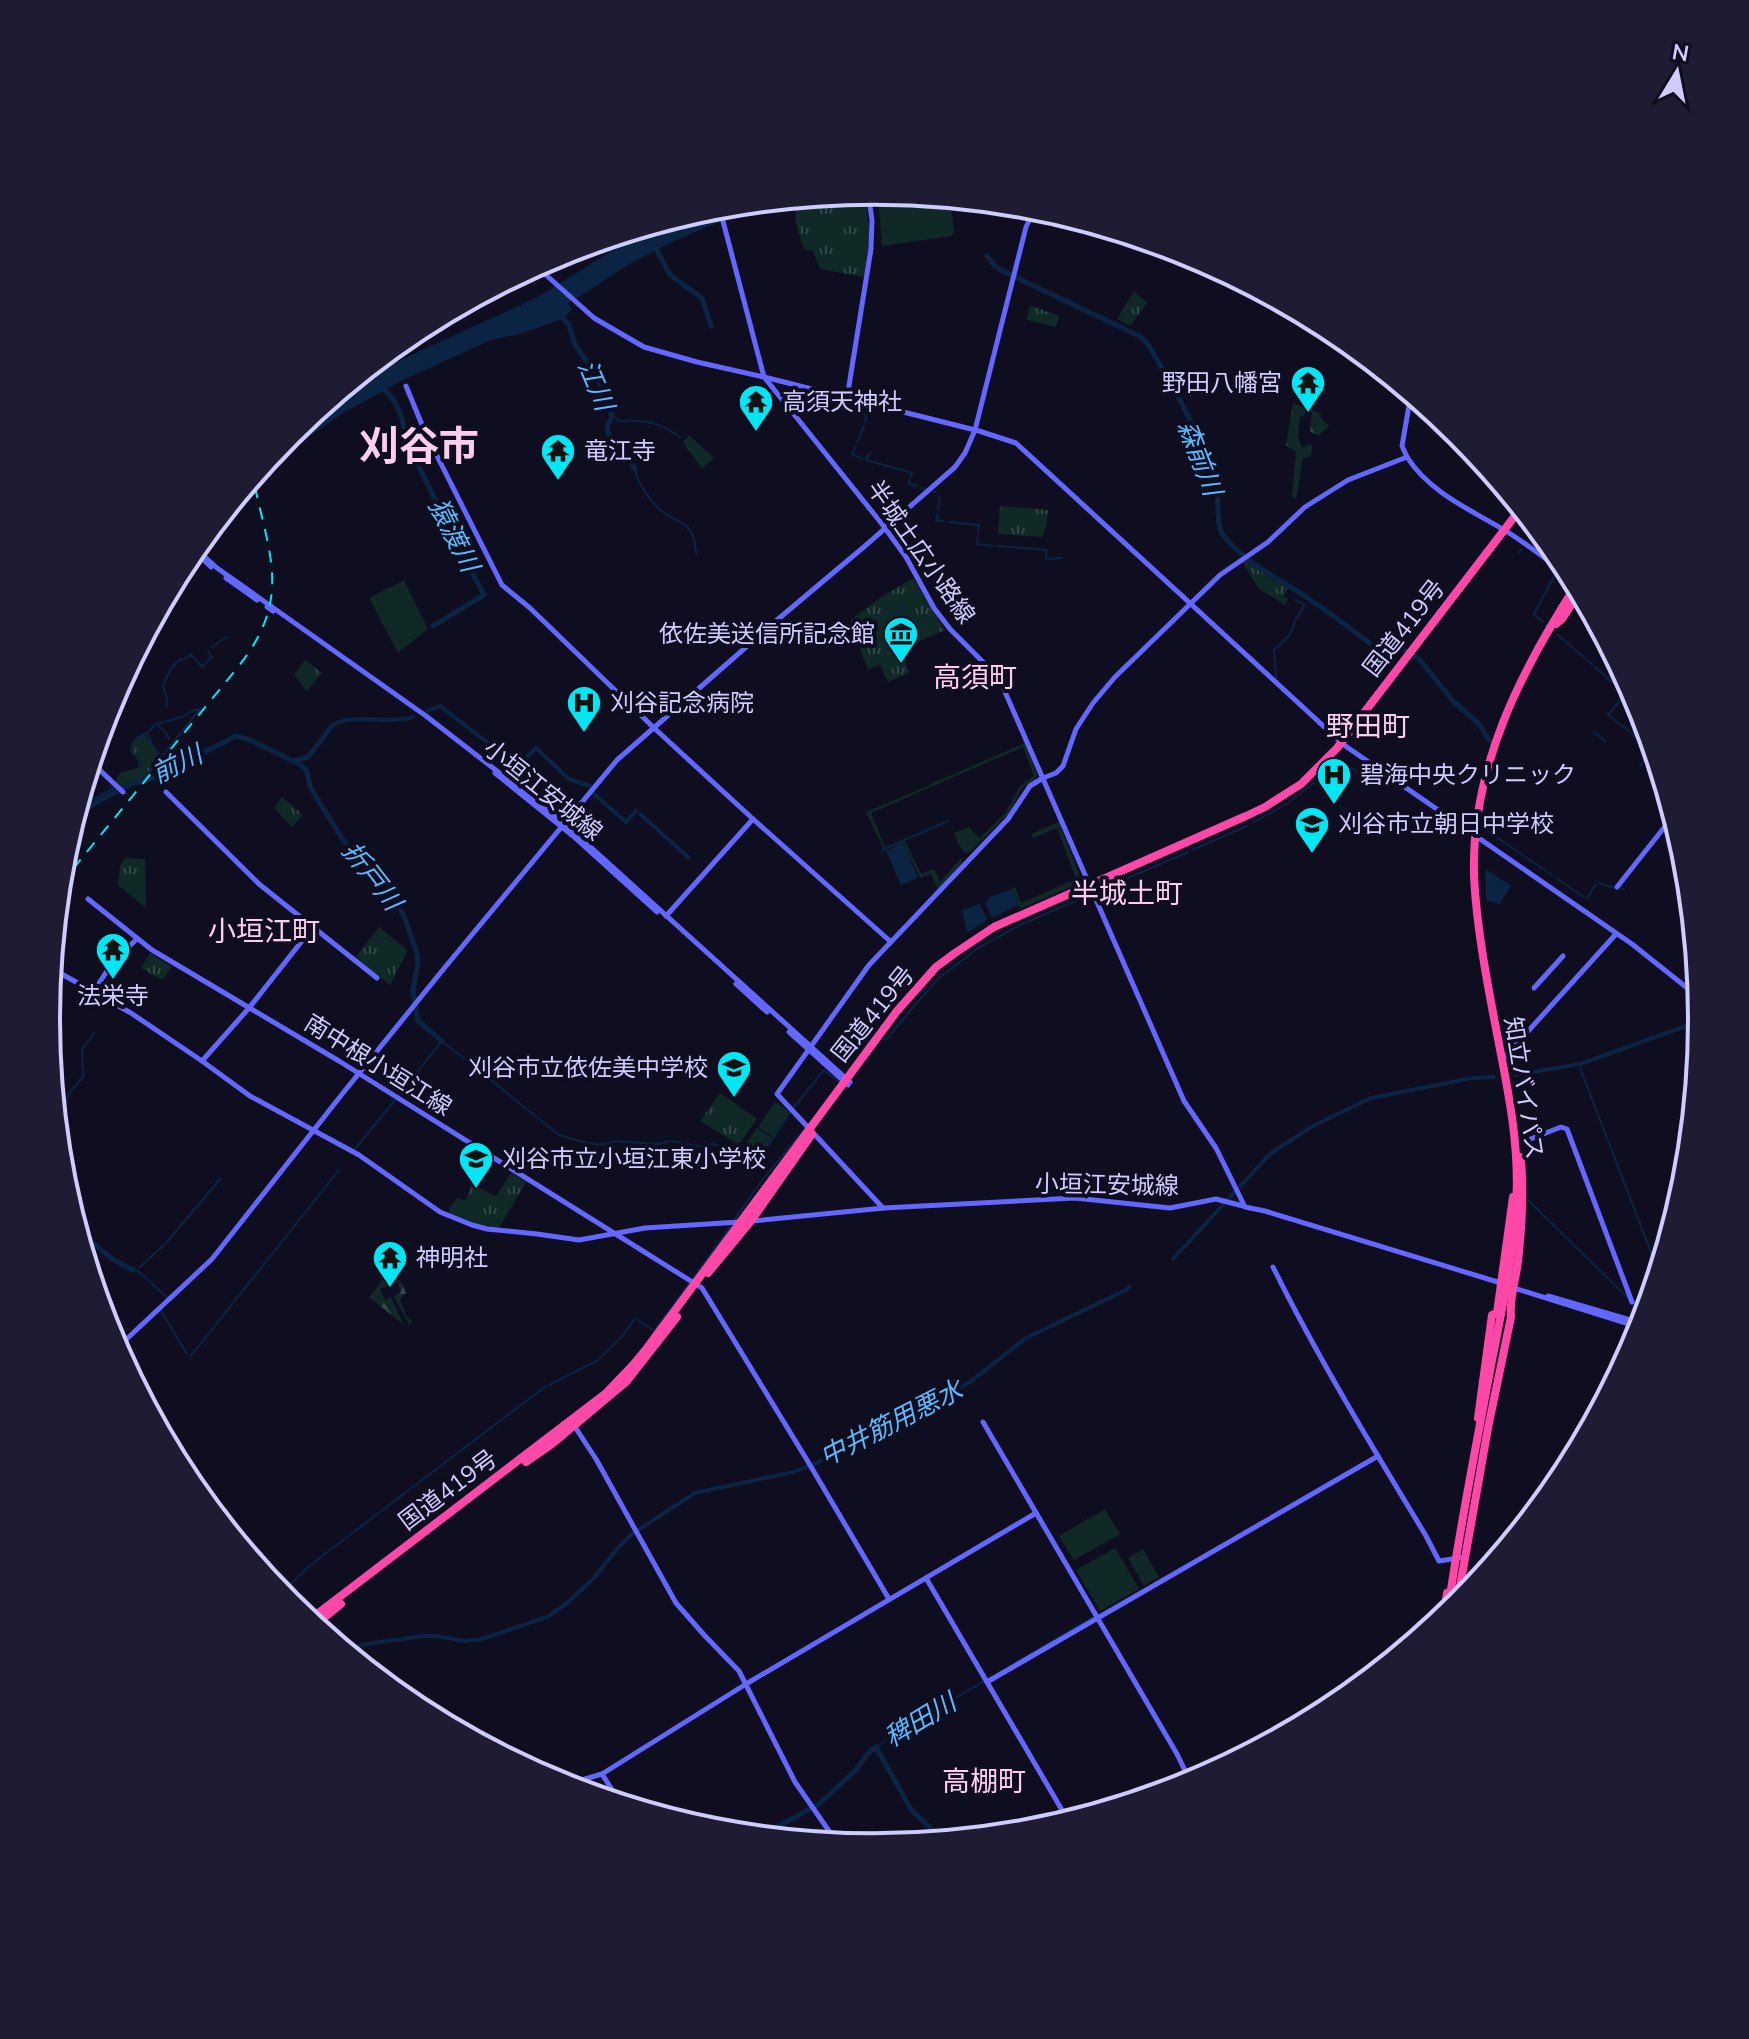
<svg xmlns="http://www.w3.org/2000/svg" width="1749" height="2039" font-family="Mulish,'Noto Sans JP',sans-serif">
<style>
.grass{fill:#102927}
.forest{fill:url(#forest-firs)}
.park{fill:url(#park-tufts)}
.water{fill:#0c2444}
.lines{fill:none;stroke-linecap:round;stroke-linejoin:round}
.stream{stroke:#0c2444;stroke-width:2}
.canal{stroke:#0c2444;stroke-width:4}
.river{stroke:#0c2444;stroke-width:5}
.secondary{stroke:#6467fd;stroke-width:5}
.highway{stroke:#fd48a7;stroke-width:8}
.rail{stroke:#03e6f4;stroke-width:2;stroke-dasharray:12 10;stroke-linecap:butt}
.secondary-bridge{stroke:#6467fd;stroke-width:5}
.highway-bridge{stroke:#fd48a7;stroke-width:8}
.labels{text-anchor:middle;stroke-width:8;stroke-linejoin:round;paint-order:stroke}
.poi-label{font-size:24px;fill:#cfccfe;stroke:#0f0d20;text-anchor:start}
.street-label{font-size:24px;fill:#cfccfe;stroke:#0f0d20}
.water-label{font-size:26px;font-style:italic;fill:#5bb9fd;stroke:#0f0d20}
.quarter-label{font-size:28px;fill:#feceef;stroke:#0f0d20}
.town-label{font-size:40px;font-weight:bold;fill:#feceef;stroke:#0f0d20}
.rim{fill:none;stroke:#cfccfe;stroke-width:4}
</style>
<defs>
<pattern id="forest-firs" width="22" height="20" patternUnits="userSpaceOnUse" patternTransform="scale(2)"><rect width="22" height="20" fill="#102927"/><path d="M5 1l3.5 6h-7zM16 11l3.5 6h-7z" fill="#324747"/></pattern>
<pattern id="park-tufts" width="24" height="20" patternUnits="userSpaceOnUse" patternTransform="scale(2)"><rect width="24" height="20" fill="#102927"/><path d="M3 7l-1-3M5 7V3M7 7l1-3M15 17l-1-3M17 17v-4M19 17l1-3" fill="none" stroke="#324747"/></pattern>
</defs>
<rect width="100%" height="100%" fill="#0f0d20"/>
<g class="grass">
<path d="M891 193 944 198 951 205 954 232 952 236 882 246 878 195Z"/>
<path d="M404 580 428 629 398 653 369 598Z"/>
<path d="M1025 743 1037 774 1035 780 1022 788 1009 813 970 852 965 853 959 845 954 833 969 827 980 838 1006 812 1020 786 1034 776 1023 747 871 813 885 847 904 839 921 874 934 869 940 882 962 857V863L938 890 931 874 920 878 903 843 884 850 866 812 930 785 931 786V784Z"/>
<path d="M1059 822 1082 882 1020 909 1012 888 1015 887 1021 903 1076 879 1057 828 1033 838 1031 834Z"/>
<path d="M775 1102 790 1112 773 1137 758 1127Z"/>
<path d="M1105 1509 1120 1534 1074 1560 1059 1536Z"/>
<path d="M1115 1548 1139 1589 1100 1611 1076 1570Z"/>
<path d="M1143 1549 1159 1577 1144 1586 1128 1558Z"/>
</g>
<g class="forest">
<path d="M1293 403 1321 414 1320 417 1329 426 1319 435 1315 434 1310 431 1312 412 1305 410 1304 416H1300L1298 430 1299 431 1298 437 1302 448 1310 444 1312 447 1311 456 1303 458 1296 499 1292 497 1296 452 1286 445Z"/>
<path d="M389 1272 402 1283 406 1293 400 1299 406 1316 412 1321 409 1325 394 1296 401 1292 397 1281 380 1289 385 1300 391 1297 404 1325 369 1297Z"/>
</g>
<g class="park">
<path d="M865 196 870 236 864 277 820 269 813 251 804 249C799 234 793 220 796 205L842 197Z"/>
<path d="M1134 291 1147 303 1130 326 1117 319Z"/>
<path d="M1030 305 1059 316 1056 327 1027 320Z"/>
<path d="M689 435 714 458 702 469 683 442Z"/>
<path d="M1000 506 1048 510 1046 529 1044 530 1043 537 998 534Z"/>
<path d="M1246 560 1258 570 1288 588 1283 596 1288 599 1285 605 1259 589 1244 565 1243 562Z"/>
<path d="M913 578 945 630 900 650 909 673 888 682 880 664 868 670 850 620 880 598Z"/>
<path d="M305 660 322 673 307 691 294 675Z"/>
<path d="M145 735 160 757 145 777 120 786 115 782 120 773 141 767 142 764 132 750 133 743 138 736Z"/>
<path d="M282 797 303 815 292 827 274 808Z"/>
<path d="M125 858 145 859 146 908 118 885 120 866Z"/>
<path d="M379 927 405 948 407 952 390 985 355 958Z"/>
<path d="M150 953 172 967 162 980 141 968Z"/>
<path d="M720 1093 757 1119 740 1143H736L700 1121Z"/>
<path d="M757 1128 772 1138 758 1159 743 1148Z"/>
<path d="M511 1173 526 1182 499 1228 481 1226 449 1214V1208L458 1198 465 1201 472 1185 496 1196Z"/>
</g>
<g class="water">
<path d="M806 198C745 210 686 232 632 263 611 275 591 291 569 302L568 304 572 309 565 317 567 319 564 322 562 320 556 321 520 334 491 340 403 380 345 412 257 472 289 433 342 390 383 368 538 297 626 242 659 225 713 207Z"/>
<path d="M903 843 918 878 901 885 886 851Z"/>
<path d="M1487 870 1511 886 1500 904 1486 900 1485 871Z"/>
<path d="M1012 889 1018 905 992 918 985 902 990 899 989 897Z"/>
<path d="M980 904 987 920 967 933 962 910Z"/>
</g>
<g class="lines">
<g class="stream">
<path d="M843 408 867 415 865 422"/>
<path d="M612 416 619 421C641 419 663 422 680 438"/>
<path d="M857 442 864 426"/>
<path d="M856 446 852 454 862 459"/>
<path d="M866 459 871 452"/>
<path d="M866 460 912 473 908 484 917 486"/>
<path d="M635 469C638 484 647 496 657 507 675 525 694 517 696 553"/>
<path d="M921 488 925 489"/>
<path d="M932 491 936 492"/>
<path d="M938 510 940 497"/>
<path d="M938 514 936 520 944 521"/>
<path d="M949 522 979 525 978 532"/>
<path d="M978 536 977 544 993 546"/>
<path d="M997 546 1046 550V559L1062 558"/>
<path d="M1519 552 1521 550"/>
<path d="M1559 567 1564 560"/>
<path d="M900 615 902 604"/>
<path d="M1543 622 1534 614 1557 571"/>
<path d="M903 633 908 634 915 629 920 631"/>
<path d="M1558 635 1572 647"/>
<path d="M212 647 227 637"/>
<path d="M1574 649 1592 664"/>
<path d="M208 652 209 651"/>
<path d="M1594 666 1622 691"/>
<path d="M171 668 180 659 182 660 191 655 202 667 212 657 210 654"/>
<path d="M1276 678 1274 650 1290 635 1296 619 1305 605 1295 600"/>
<path d="M1625 694 1608 715 1630 732"/>
<path d="M166 707 167 699 163 686 170 670"/>
<path d="M1594 732 1606 742"/>
<path d="M147 733 156 724"/>
<path d="M1632 734 1653 750"/>
<path d="M169 739 165 732 157 724 185 716 192 711 200 709"/>
<path d="M1640 766 1650 753"/>
<path d="M140 767 139 761 131 751C132 740 137 737 147 733L151 741 150 742 161 757"/>
<path d="M1317 780 1319 778 1321 786 1325 788 1334 786"/>
<path d="M142 781 200 709"/>
<path d="M1338 785 1339 778 1351 768 1377 785"/>
<path d="M73 820 85 804 114 788"/>
<path d="M1252 823 1288 803 1314 783"/>
<path d="M1486 830 1520 853"/>
<path d="M882 850 948 821"/>
<path d="M1192 850 1247 826"/>
<path d="M1521 854 1552 875"/>
<path d="M1556 878 1584 897"/>
<path d="M1599 883 1615 888"/>
<path d="M1621 888 1624 889"/>
<path d="M1587 898 1596 884"/>
<path d="M881 1039H887L914 1006 939 978 978 948 1020 925 1188 852"/>
<path d="M864 1049 871 1038"/>
<path d="M1580 1068 1659 1273"/>
<path d="M399 1095 442 1041 559 1135C574 1139 599 1150 614 1141L659 1144 669 1141"/>
<path d="M57 1123 70 1092 83 1077 82 1050 94 1033"/>
<path d="M672 1141 697 1146 714 1144 725 1148 734 1146 743 1149 758 1160 794 1107 824 1070 839 1082"/>
<path d="M355 1149 395 1100"/>
<path d="M1529 1201 1629 1299"/>
<path d="M735 1219 762 1180 807 1126"/>
<path d="M140 1267 166 1243 221 1178"/>
<path d="M133 1270H137L167 1297V1299"/>
<path d="M1635 1303 1651 1300"/>
<path d="M1633 1304 1646 1318"/>
<path d="M160 1309 187 1354"/>
<path d="M638 1320 654 1331 732 1225"/>
<path d="M190 1357 339 1170"/>
<path d="M600 1358 624 1334 635 1318"/>
<path d="M549 1385 598 1360"/>
<path d="M280 1595 306 1569 326 1553 546 1386"/>
<path d="M876 1747 913 1723 1093 1617"/>
<path d="M556 1784 561 1783"/>
</g>
<g class="canal">
<path d="M427 711 440 706 518 766 536 748 569 779 590 786 594 794 626 822 636 811"/>
<path d="M332 726C349 712 388 725 413 717"/>
<path d="M640 814 689 858"/>
<path d="M1515 1075 1580 1064 1703 1020"/>
<path d="M1173 1259 1271 1153 1311 1127 1371 1098 1473 1078 1494 1077"/>
<path d="M344 1651 366 1644 424 1636H436L463 1641 479 1640 547 1617 566 1604 594 1578 617 1549 632 1534 695 1493 793 1472 817 1463 970 1382 1026 1338 1126 1290 1129 1287"/>
</g>
<g class="river">
<path d="M654 245 670 275 702 298 711 326"/>
<path d="M987 256 995 266 1001 270 1141 337 1147 343C1174 388 1202 436 1216 487 1220 501 1215 524 1223 535 1246 564 1282 580 1312 601 1333 615 1352 630 1372 645L1380 648 1405 650 1419 659 1454 702 1479 724 1489 740"/>
<path d="M562 318 569 325 575 345 597 376 612 416 607 427 608 433 635 469"/>
<path d="M380 386C407 408 400 428 414 456 436 503 460 549 484 595L433 626"/>
<path d="M294 761 308 757 332 726"/>
<path d="M70 830 89 807 99 801 131 784 156 777 236 736 248 739 301 765 307 772 310 786 318 800 343 840 391 892 404 916 417 953 418 963 413 990 418 1021 442 1041"/>
<path d="M78 1235C90 1239 100 1249 110 1257 116 1262 126 1266 133 1270"/>
<path d="M759 1837 819 1804 855 1771 871 1750 876 1747 912 1811 945 1841"/>
</g>
<g class="secondary">
<path d="M719 206 764 377 979 431 1016 443 1344 745 1632 944 1701 999"/>
<path d="M536 266 594 318 644 347 697 362 764 377 882 524 906 557 934 608 950 629 987 666 1002 685 1184 1101 1216 1148 1245 1207 1265 1211 1501 1283"/>
<path d="M406 386 425 432 502 585 530 608 653 727 753 819 666 916"/>
<path d="M847 398 871 249 872 220 868 192"/>
<path d="M1407 457C1430 493 1471 510 1506 531 1531 547 1555 565 1577 584"/>
<path d="M195 548 217 568 426 716 564 823 850 1082"/>
<path d="M193 550 211 567"/>
<path d="M226 578 257 600"/>
<path d="M91 762 123 792"/>
<path d="M495 773 573 836 657 912"/>
<path d="M166 792 259 884 377 978"/>
<path d="M753 819 891 942"/>
<path d="M1617 887 1674 815"/>
<path d="M88 899 152 950 339 1061 702 1288 807 1460 889 1599"/>
<path d="M51 968 131 1013 202 1061 250 1096 359 1155 440 1212 472 1225 487 1229 537 1234 579 1240 645 1228 739 1222"/>
<path d="M736 984 767 1012"/>
<path d="M1534 988 1563 956"/>
<path d="M94 991 114 960 137 939"/>
<path d="M789 1032 848 1085"/>
<path d="M1502 1060 1616 934"/>
<path d="M202 1061 249 1008 313 927"/>
<path d="M1523 1142 1561 1127 1567 1129 1632 1302"/>
<path d="M883 1208 777 1094 869 965 1008 819 1030 786 1043 778 1056 773 1063 766 1076 729 1093 703 1115 677 1220 575 1268 542 1305 507 1348 480 1407 457 1402 446 1411 394"/>
<path d="M753 1221 884 1208 1075 1198 1170 1208 1216 1199 1243 1206"/>
<path d="M1273 1267C1319 1360 1373 1448 1426 1536L1439 1561 1464 1557"/>
<path d="M1514 1288 1642 1328"/>
<path d="M1548 1296 1644 1324"/>
<path d="M116 1349 212 1259 343 1093 446 966 617 760 777 620 865 546 955 467 965 453 975 430 1026 227 1036 207"/>
<path d="M983 1422 1177 1754 1192 1785"/>
<path d="M573 1424 596 1459 676 1603 705 1636 739 1671 795 1782 838 1844"/>
<path d="M926 1578 1069 1822"/>
<path d="M987 1682 1378 1456"/>
<path d="M602 1774 621 1804"/>
<path d="M561 1786 602 1774 746 1684 1036 1513"/>
</g>
<g class="highway">
<path d="M1556 624 1562 619 1580 591"/>
<path d="M708 1273 751 1221 812 1134"/>
<path d="M1478 1418 1492 1315 1497 1313 1513 1197"/>
<path d="M526 1462 552 1444 626 1382 677 1317"/>
<path d="M1456 1609 1488 1428 1511 1317C1509 1298 1516 1280 1518 1261 1522 1226 1524 1195 1521 1160L1520 1157"/>
<path d="M1443 1620 1447 1593"/>
<path d="M308 1621 605 1394 632 1366 647 1348 897 1011 936 967 955 953 994 927 1246 816 1265 807 1301 784 1337 748 1521 508"/>
<path d="M314 1626 341 1604"/>
</g>
<path class="rail" d="M59 886 238 667C293 598 269 555 253 478"/>
<path class="secondary-bridge" d="M267 607 273 611"/>
<path class="highway-bridge" d="M1447 1617C1459 1529 1477 1442 1493 1355 1503 1305 1513 1256 1516 1205 1521 1137 1503 1069 1491 1002 1483 960 1476 918 1474 876 1471 768 1520 672 1577 584"/>
</g>
<defs>
<symbol id="temple-pin" viewBox="-11 -11 22 30"><path d="M0 17L-7.5 6A9.5 9.5 0 1 1 7.5 6Z" fill="#03e6f4" stroke="#0f0d20"/><path d="M0-6L5-2H3V0L6.5 2.5H4V6H1.5V3h-3V6H-4V2.5H-6.5L-3 0V-2H-5Z" fill="#111"/></symbol>
<symbol id="museum-pin" viewBox="-11 -11 22 30"><path d="M0 17L-7.5 6A9.5 9.5 0 1 1 7.5 6Z" fill="#03e6f4" stroke="#0f0d20"/><path d="M0-6L6-3V-2H-6V-3ZM-5-1h2V3h-2ZM-1-1h2V3h-2ZM3-1h2V3H3ZM-6 4H6V6H-6Z" fill="#111"/></symbol>
<symbol id="hospital-pin" viewBox="-11 -11 22 30"><path d="M0 17L-7.5 6A9.5 9.5 0 1 1 7.5 6Z" fill="#03e6f4" stroke="#0f0d20"/><path d="M-5-5h3v3.5h4V-5h3V5h-3V1.5h-4V5h-3Z" fill="#111"/></symbol>
<symbol id="school-pin" viewBox="-11 -11 22 30"><path d="M0 17L-7.5 6A9.5 9.5 0 1 1 7.5 6Z" fill="#03e6f4" stroke="#0f0d20"/><path d="M0-5L7-2L0 1L-7-2ZM-4 1L0 2.5L4 1V4Q0 6-4 4Z" fill="#111"/></symbol>
</defs>
<g fill-rule="evenodd">
<use href="#temple-pin" x="1288" y="363" width="40" height="54"/>
<use href="#temple-pin" x="736" y="382" width="40" height="54"/>
<use href="#temple-pin" x="538" y="431" width="40" height="54"/>
<use href="#museum-pin" x="881" y="614" width="40" height="54"/>
<use href="#hospital-pin" x="564" y="683" width="40" height="54"/>
<use href="#hospital-pin" x="1314" y="755" width="40" height="54"/>
<use href="#school-pin" x="1292" y="804" width="40" height="54"/>
<use href="#temple-pin" x="93" y="930" width="40" height="54"/>
<use href="#school-pin" x="714" y="1048" width="40" height="54"/>
<use href="#school-pin" x="456" y="1139" width="40" height="54"/>
<use href="#temple-pin" x="370" y="1238" width="40" height="54"/>
</g>
<g class="labels">
<g class="poi-label">
<text x="1282" y="391" text-anchor="end">野田八幡宮</text>
<text x="782" y="410">高須天神社</text>
<text x="584" y="459">竜江寺</text>
<text x="875" y="642" text-anchor="end">依佐美送信所記念館</text>
<text x="610" y="711">刈谷記念病院</text>
<text x="1360" y="783">碧海中央クリニック</text>
<text x="1338" y="832">刈谷市立朝日中学校</text>
<text x="113" y="1004" text-anchor="middle">法栄寺</text>
<text x="708" y="1076" text-anchor="end">刈谷市立依佐美中学校</text>
<text x="502" y="1167">刈谷市立小垣江東小学校</text>
<text x="416" y="1266">神明社</text>
</g>
<g class="street-label">
<text transform="translate(921 552) rotate(55)" y="8">半城土広小路線</text>
<text transform="translate(1404 628) rotate(-52)" y="8">国道419号</text>
<text transform="translate(543 790) rotate(39)" y="8">小垣江安城線</text>
<text transform="translate(873 1014) rotate(-51)" y="8">国道419号</text>
<text transform="translate(378 1065) rotate(32)" y="8">南中根小垣江線</text>
<text transform="translate(1524 1088) rotate(81)" y="8">知立バイパス</text>
<text transform="translate(1107 1185) rotate(1)" y="8">小垣江安城線</text>
<text transform="translate(448 1490) rotate(-37)" y="8">国道419号</text>
</g>
<g class="water-label">
<text transform="translate(596 385) rotate(67)" y="9">江川</text>
<text transform="translate(1200 458) rotate(69)" y="9">森前川</text>
<text transform="translate(454 535) rotate(63)" y="9">猿渡川</text>
<text transform="translate(177 764) rotate(-26)" y="9">前川</text>
<text transform="translate(372 876) rotate(52)" y="9">折戸川</text>
<text transform="translate(891 1423) rotate(-27)" y="9">中井筋用悪水</text>
<text transform="translate(920 1720) rotate(-31)" y="9">稗田川</text>
</g>
<g class="quarter-label">
<text x="975" y="687">高須町</text>
<text x="1368" y="736">野田町</text>
<text x="1127" y="903">半城土町</text>
<text x="264" y="941">小垣江町</text>
<text x="984" y="1791">高棚町</text>
</g>
<g class="town-label">
<text x="419" y="460">刈谷市</text>
</g>
</g>
<path d="M0 0H1749V2039H0ZM60 1019a814 814 0 1 1 1628 0a814 814 0 1 1-1628 0Z" fill="#1e1c32" fill-rule="evenodd"/>
<path class="rim" d="M60 1019a814 814 0 1 1 1628 0a814 814 0 1 1-1628 0Z"/>
<g transform="translate(1677 72) rotate(10)" stroke="#0f0d20" stroke-width="6" paint-order="stroke">
<path d="M0-6L14 30L0 20L-14 30Z" fill="#cfccfe"/>
<text y="-12" font-size="22" font-weight="bold" text-anchor="middle" fill="#cfccfe">N</text>
</g>
</svg>
